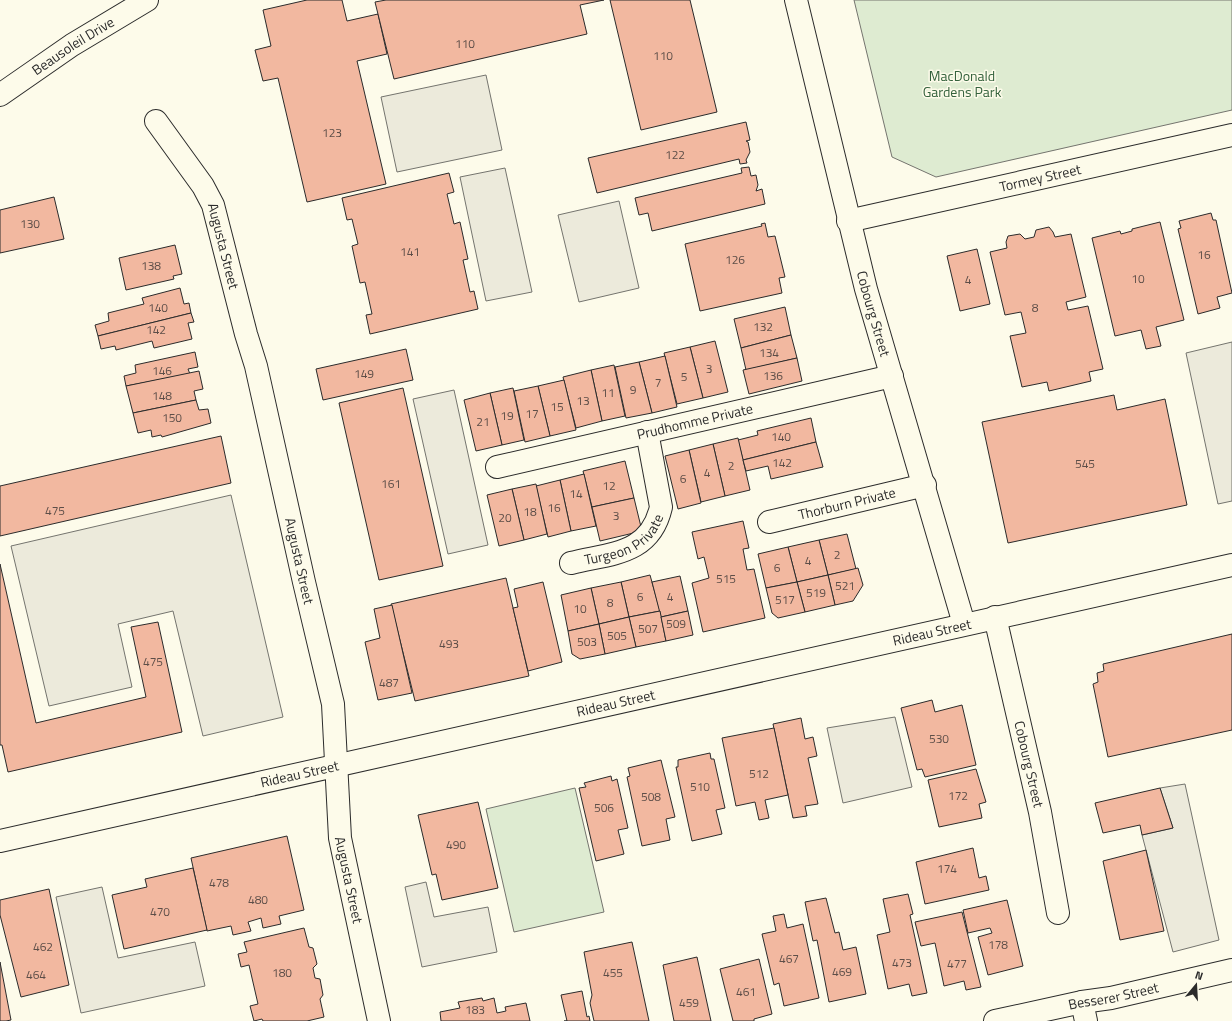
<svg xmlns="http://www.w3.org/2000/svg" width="1232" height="1021" font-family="'Titillium Web',sans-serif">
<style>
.green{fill:#deebd1;stroke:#74746e}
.parking{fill:#eceadb;stroke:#74746e}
.building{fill:#f2b8a0;stroke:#2b2b2b}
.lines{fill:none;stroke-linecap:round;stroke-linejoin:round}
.minor-casing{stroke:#2b2b2b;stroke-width:24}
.major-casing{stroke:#2b2b2b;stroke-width:24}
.minor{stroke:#fdfbea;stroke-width:22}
.major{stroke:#fdfbea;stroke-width:22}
.labels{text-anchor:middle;stroke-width:3;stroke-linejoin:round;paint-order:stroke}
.number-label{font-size:12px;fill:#5d4e48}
.street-label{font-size:14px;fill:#2b2b2b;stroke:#fdfbea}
.park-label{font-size:14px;fill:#34623c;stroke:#fdfbea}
</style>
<rect width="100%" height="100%" fill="#fdfbea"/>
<g class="green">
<path d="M854 0H1232V110L936 177 892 157Z"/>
<path d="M575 788 604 912 514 932 486 809Z"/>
</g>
<g class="parking">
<path d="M486 75 502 150 397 172 381 97Z"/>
<path d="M505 168 532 292 486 301 460 177Z"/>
<path d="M619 201 639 288 579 302 558 215Z"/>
<path d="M1232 342V501L1218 504 1186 353Z"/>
<path d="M454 390 488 545 448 554 413 399Z"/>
<path d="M231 495 283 717 203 736 173 611 118 624 132 687 49 706 11 546Z"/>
<path d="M895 717 912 787 843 803 827 728Z"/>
<path d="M1185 784 1219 940 1173 952 1142 835 1173 828 1160 788Z"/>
<path d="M426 882 434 917 488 907 497 952 422 967 405 887Z"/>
<path d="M102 887 118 958 195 942 205 986 81 1013 56 897Z"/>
</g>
<g class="building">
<path d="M307 0H342L347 21 378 14 387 54 357 61 386 184 307 202 278 78 263 81 255 50 271 46 263 10Z"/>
<path d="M386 0H604L580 5 587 34 394 79 375 2Z"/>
<path d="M610 0H690L717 112 641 130Z"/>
<path d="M746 122 750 140 746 141 748 142 750 152 746 160 747 163 740 164 739 159 597 193 588 158Z"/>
<path d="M749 167 751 176 756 175 758 185 756 191 762 189 765 204 652 231 648 213 639 215 635 198 742 173 741 168Z"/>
<path d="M449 173 454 192 447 194 454 224 460 222 468 259 463 260 470 292 474 291 478 309 370 334 366 315 372 314 365 282 360 283 352 246 358 244 352 219 347 220 342 198Z"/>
<path d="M54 197 64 239 0 253V210Z"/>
<path d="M1211 213 1213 220H1216L1232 293 1217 297 1220 308 1198 314 1178 229 1181 228 1179 221Z"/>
<path d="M1160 222 1184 320 1156 327 1161 346 1146 349 1141 330 1115 336 1092 238 1120 231 1121 234 1132 231V229Z"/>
<path d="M765 223 768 237 775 236 785 277 779 278 782 293 700 311 685 244 762 226 761 224Z"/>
<path d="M1049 227 1053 232 1055 237 1071 234 1086 297 1066 302 1068 310 1088 306 1103 369 1089 372 1091 381 1049 391 1047 382 1022 387 1010 336 1026 333 1021 312 1005 315 990 252 1007 248 1006 242 1008 236 1020 234 1025 239 1034 237 1036 230Z"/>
<path d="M175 245 182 274 173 276 174 279 126 290 119 258Z"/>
<path d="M977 249 990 304 960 311 947 256Z"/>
<path d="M180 288 184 304 189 303 191 313 98 336 95 325 109 321 108 313 144 304 142 298Z"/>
<path d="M785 307 791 335 741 348 734 319Z"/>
<path d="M191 313 194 322 188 323 192 339 154 348 152 341 116 350 115 346 101 349 98 336Z"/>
<path d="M791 335 797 358 746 370 741 348Z"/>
<path d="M715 341 728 392 703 398 690 347Z"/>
<path d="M690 347 703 398 677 404 664 353Z"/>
<path d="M406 349 413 380 323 400 316 369Z"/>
<path d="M195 352 198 367 188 369 190 374 126 386 124 376 136 373 135 365Z"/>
<path d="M665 356 677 407 652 413 639 362Z"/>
<path d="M797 358 802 381 749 394 743 370Z"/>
<path d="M639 362 652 413 626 418 615 367Z"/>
<path d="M614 365 625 416 602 421 591 370Z"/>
<path d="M591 370 602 421 576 428 563 377Z"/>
<path d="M199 371 203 389 194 391 196 400 133 413 126 386Z"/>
<path d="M564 380 576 430 550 436 538 386Z"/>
<path d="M538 386 550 436 525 442 514 391Z"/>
<path d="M403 388 443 566 379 580 339 403Z"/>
<path d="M513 388 524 440 502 445 490 393Z"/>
<path d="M490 393 502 445 476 451 464 400Z"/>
<path d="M1114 395 1117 410 1165 399 1187 505 1008 543 982 422Z"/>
<path d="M196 400 199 410 208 409 211 423 162 437 161 435 152 437 151 430 138 433 133 413Z"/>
<path d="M811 418 816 442 743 460 738 440 758 435 757 431Z"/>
<path d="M221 436 231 483 0 536V486Z"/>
<path d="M738 438 750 490 725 496 713 444Z"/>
<path d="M816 442 823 467 771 479 768 466 746 471 743 460Z"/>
<path d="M713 444 725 496 701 502 689 450Z"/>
<path d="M689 450 701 503 678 509 665 456Z"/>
<path d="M625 461 634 498 592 507 583 471Z"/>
<path d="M584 474 596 526 571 531 560 480Z"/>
<path d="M560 480 571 531 548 537 536 486Z"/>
<path d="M536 484 547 534 524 540 512 489Z"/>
<path d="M512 489 524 540 499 546 487 495Z"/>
<path d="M634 498 642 531 600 541 592 507Z"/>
<path d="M743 521 749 548 743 549 747 570 754 569 765 618 703 632 692 583 709 578 704 557 698 559 692 532Z"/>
<path d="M847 534 856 569 828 575 819 540Z"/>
<path d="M819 540 828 575 797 582 788 547Z"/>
<path d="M788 547 797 582 766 588 758 554Z"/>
<path d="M0 564 36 723 146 697 131 627 158 622 182 732 8 772 2 745H0Z"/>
<path d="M858 568 863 585 853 601 835 605 828 575Z"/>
<path d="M650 575 660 611 629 617 621 582Z"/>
<path d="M828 575 835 605 805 612 797 582Z"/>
<path d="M680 576 688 611 661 617 652 582Z"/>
<path d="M506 578 529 676 415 701 391 604Z"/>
<path d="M543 582 562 662 528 671 513 608 518 607 514 589Z"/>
<path d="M621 582 629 617 599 624 591 588Z"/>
<path d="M797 582 805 612 778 618 772 613 766 588Z"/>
<path d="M591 588 599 624 568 631 561 595Z"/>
<path d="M392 605 412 693 378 700 365 642 380 638 374 609Z"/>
<path d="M660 611 666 641 636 647 629 617Z"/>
<path d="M688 611 693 635 666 641 661 617Z"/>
<path d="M629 617 636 647 605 654 599 624Z"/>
<path d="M599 624 605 654 580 659 572 654 568 631Z"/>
<path d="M1232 634V730L1108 757 1093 684 1098 682 1097 673 1104 671 1103 664Z"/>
<path d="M932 700 935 712 962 705 976 765 925 777 922 769 917 770 901 708Z"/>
<path d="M801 718 805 739 813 737 817 756 808 758 818 804 805 806 807 816 793 818 773 724Z"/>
<path d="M774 728 788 795 765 800 769 818 759 820 755 802 736 806 722 738Z"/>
<path d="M710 753 711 759H714L725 808 716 810 722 834 692 841 676 767H678V760Z"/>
<path d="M661 760 675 817 666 819 670 840 642 846 627 777 630 776 628 768Z"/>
<path d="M976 769 986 802 979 804 982 818 939 827 928 780Z"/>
<path d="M611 776 612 781 617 779 628 828 618 830 624 854 596 861 579 788 586 787 584 783Z"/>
<path d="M1160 788 1173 828 1142 835 1140 825 1103 833 1095 803Z"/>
<path d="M478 802 498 888 442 900 436 874 432 875 418 815Z"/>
<path d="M287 836 304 910 279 916 281 924 263 928 261 918 248 922 251 931 233 935 231 926 207 931 191 858Z"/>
<path d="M973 848 979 878 986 876 989 890 925 904 916 862Z"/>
<path d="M1146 850 1164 931 1120 940 1103 861Z"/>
<path d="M193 868 207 930 124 949 112 895 147 887 145 879Z"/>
<path d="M49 889 69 985 21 997 0 915V900Z"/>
<path d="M908 894 913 914 910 915 927 993 912 996 909 984 888 989 877 935 890 932 883 899Z"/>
<path d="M826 898 835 933 839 932 843 950 856 947 866 994 829 1002 817 940 813 941 805 902Z"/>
<path d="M1007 900 1023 966 988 975 978 937 992 933 990 928 968 933 963 910Z"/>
<path d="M962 912 981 987 966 990 964 981 944 986 935 943 921 946 915 922Z"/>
<path d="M784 914 787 928 803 924 819 998 784 1006 779 983 774 985 762 934 776 931 773 916Z"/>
<path d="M304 928 309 947 313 948 317 964 313 968 315 978 320 979 323 995 320 999 324 1017 307 1021H263L262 1019 254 1021 250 1006 258 1004 249 965 241 967 238 954 247 952 244 942Z"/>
<path d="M632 942 649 1021H594L590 1003 592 995 584 952Z"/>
<path d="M697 957 711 1021H674L663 965Z"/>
<path d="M759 959 772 1014 754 1019V1021H733L720 969Z"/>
<path d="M0 962 11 1020 6 1021H0Z"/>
<path d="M582 991 587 1017 589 1016 590 1021H564H567L561 995Z"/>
<path d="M482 998 483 1001 494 998 497 1013 506 1011 505 1007 526 1003 530 1021H441L440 1012 460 1008 458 1002Z"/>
</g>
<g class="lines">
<defs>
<g id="minor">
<path id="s1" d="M796 0 866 289 964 624"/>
<path id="s2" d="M0 95 72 45 147 0"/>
<path id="s3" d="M156 121 203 186 213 205 246 334 256 366 304 582 333 704 340 838 379 1021"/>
<path id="s4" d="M848 221 1232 135"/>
<path id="s5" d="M497 467 892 376"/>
<path id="s6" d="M769 522 925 485"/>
<path id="s7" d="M571 563C611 553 650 555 661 507L647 432"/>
<path id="s8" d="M995 617 1040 812 1058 913"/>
<path d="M1082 1002 1086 1021"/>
<path id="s9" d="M995 1021 1082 1002 1111 998 1232 970"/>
</g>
<g id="major">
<path id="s10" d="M0 841 1232 565"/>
</g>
</defs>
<use href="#minor" class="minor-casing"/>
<use href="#major" class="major-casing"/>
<use href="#minor" class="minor"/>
<use href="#major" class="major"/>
</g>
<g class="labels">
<g class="number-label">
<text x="465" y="48">110</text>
<text x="663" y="60">110</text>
<text x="332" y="137">123</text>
<text x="675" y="159">122</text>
<text x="30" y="228">130</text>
<text x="410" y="256">141</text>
<text x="1204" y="259">16</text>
<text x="735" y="264">126</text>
<text x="151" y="270">138</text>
<text x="1138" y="283">10</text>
<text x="968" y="284">4</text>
<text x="158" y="312">140</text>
<text x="1035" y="312">8</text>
<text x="763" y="331">132</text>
<text x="156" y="334">142</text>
<text x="769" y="357">134</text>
<text x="709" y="373">3</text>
<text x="162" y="375">146</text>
<text x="364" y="378">149</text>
<text x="773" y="380">136</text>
<text x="684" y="381">5</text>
<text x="658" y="387">7</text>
<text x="633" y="394">9</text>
<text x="608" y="397">11</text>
<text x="162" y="400">148</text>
<text x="583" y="405">13</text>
<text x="557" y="411">15</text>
<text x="532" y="418">17</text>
<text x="507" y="420">19</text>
<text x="172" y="422">150</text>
<text x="483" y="426">21</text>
<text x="781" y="441">140</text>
<text x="782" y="467">142</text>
<text x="1085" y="468">545</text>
<text x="731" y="470">2</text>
<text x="707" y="477">4</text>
<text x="683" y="483">6</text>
<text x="391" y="488">161</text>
<text x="609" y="490">12</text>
<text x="576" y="498">14</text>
<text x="554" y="512">16</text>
<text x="55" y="515">475</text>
<text x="530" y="516">18</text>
<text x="616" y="520">3</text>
<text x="505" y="522">20</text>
<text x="837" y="559">2</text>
<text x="808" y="565">4</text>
<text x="777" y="572">6</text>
<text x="726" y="583">515</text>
<text x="845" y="590">521</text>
<text x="816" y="597">519</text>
<text x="640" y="601">6</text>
<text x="670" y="601">4</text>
<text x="785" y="604">517</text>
<text x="610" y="607">8</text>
<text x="580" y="613">10</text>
<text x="676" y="628">509</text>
<text x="648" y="633">507</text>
<text x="617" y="640">505</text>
<text x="587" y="646">503</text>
<text x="449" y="648">493</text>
<text x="153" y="666">475</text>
<text x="389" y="687">487</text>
<text x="939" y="743">530</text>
<text x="759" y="778">512</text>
<text x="700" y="791">510</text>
<text x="958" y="800">172</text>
<text x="651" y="801">508</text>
<text x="604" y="812">506</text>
<text x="456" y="849">490</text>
<text x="947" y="873">174</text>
<text x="219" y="887">478</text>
<text x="258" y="904">480</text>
<text x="160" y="916">470</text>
<text x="998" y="949">178</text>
<text x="43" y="951">462</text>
<text x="789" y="963">467</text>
<text x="902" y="967">473</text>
<text x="957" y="968">477</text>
<text x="842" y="976">469</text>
<text x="282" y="977">180</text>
<text x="613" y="977">455</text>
<text x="36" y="979">464</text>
<text x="746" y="996">461</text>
<text x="689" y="1007">459</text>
<text x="475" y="1014">183</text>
</g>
<g class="street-label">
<text dy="5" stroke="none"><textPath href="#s2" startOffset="88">Beausoleil Drive</textPath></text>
<text dy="5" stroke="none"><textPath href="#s4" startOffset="197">Tormey Street</textPath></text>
<text dy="5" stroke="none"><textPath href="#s3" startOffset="144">Augusta Street</textPath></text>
<text dy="5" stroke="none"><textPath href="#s1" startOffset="323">Cobourg Street</textPath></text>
<text dy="5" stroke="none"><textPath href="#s5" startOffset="203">Prudhomme Private</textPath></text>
<text dy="5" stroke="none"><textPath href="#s6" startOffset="80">Thorburn Private</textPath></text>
<text dy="5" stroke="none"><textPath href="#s7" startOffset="60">Turgeon Private</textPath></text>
<text dy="5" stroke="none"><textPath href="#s3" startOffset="468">Augusta Street</textPath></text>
<text dy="5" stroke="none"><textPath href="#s10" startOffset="955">Rideau Street</textPath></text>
<text dy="5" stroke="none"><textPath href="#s10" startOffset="631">Rideau Street</textPath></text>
<text dy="5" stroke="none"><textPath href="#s8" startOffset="151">Cobourg Street</textPath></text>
<text dy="5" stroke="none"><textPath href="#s10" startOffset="307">Rideau Street</textPath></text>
<text dy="5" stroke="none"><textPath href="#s3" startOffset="792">Augusta Street</textPath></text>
<text dy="5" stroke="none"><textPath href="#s9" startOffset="121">Besserer Street</textPath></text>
</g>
<g class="park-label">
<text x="962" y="81">MacDonald<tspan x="962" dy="16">Gardens Park</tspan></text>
</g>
</g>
<g transform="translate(1196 985) rotate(18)" stroke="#fdfbea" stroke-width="3" paint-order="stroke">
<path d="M0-3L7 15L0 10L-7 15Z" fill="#2b2b2b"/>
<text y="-6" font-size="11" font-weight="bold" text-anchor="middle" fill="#2b2b2b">N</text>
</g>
</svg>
